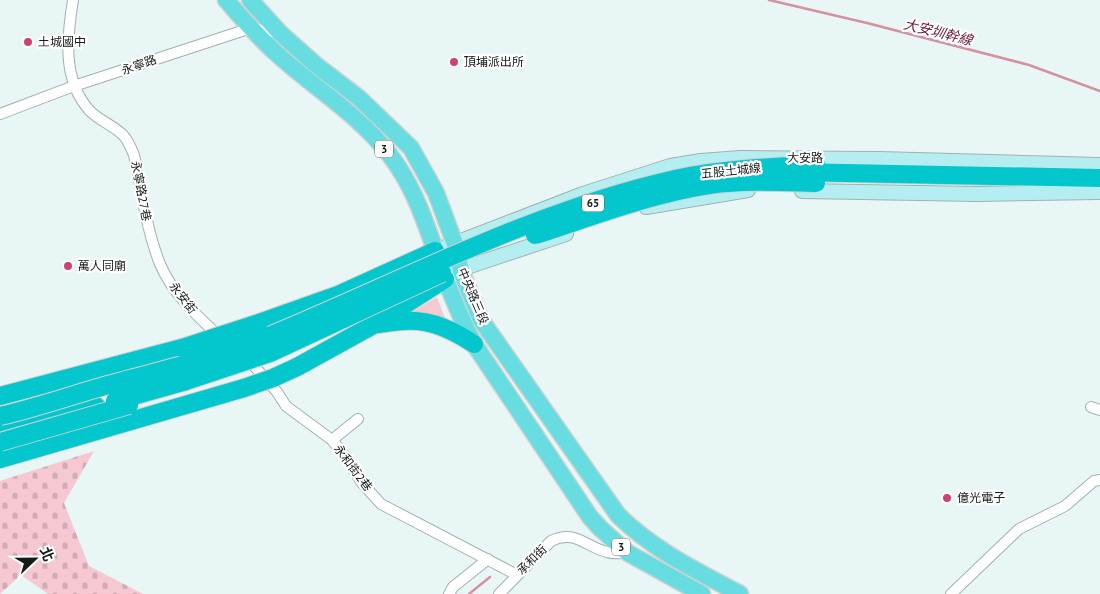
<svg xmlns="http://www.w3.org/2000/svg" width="1100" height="594" font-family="'PT Sans','Noto Sans TC',sans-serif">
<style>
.cemetery{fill:url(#cemetery-stones)}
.garden{fill:#f6c8d2}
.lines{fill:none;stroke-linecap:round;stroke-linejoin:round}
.stream{stroke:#d391a1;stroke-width:2.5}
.street-casing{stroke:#a4b0b0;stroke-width:12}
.secondary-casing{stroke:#a4b0b0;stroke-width:16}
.primary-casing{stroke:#d0d1d1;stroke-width:19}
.highway-casing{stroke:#d0d1d1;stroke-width:20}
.street{stroke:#fff;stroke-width:10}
.secondary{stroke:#b4eef0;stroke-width:14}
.primary{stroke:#68dde1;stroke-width:16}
.highway{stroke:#04c6cd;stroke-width:18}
.highway-bridge-casing{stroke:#d0d1d1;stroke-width:20;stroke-linecap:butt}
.highway-bridge{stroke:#04c6cd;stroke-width:18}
.poi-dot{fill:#ce4273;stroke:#fff;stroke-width:2}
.labels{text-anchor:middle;stroke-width:4.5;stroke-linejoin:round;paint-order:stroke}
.shield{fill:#fff;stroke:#5c5f5f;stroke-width:1}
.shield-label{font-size:11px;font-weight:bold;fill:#161a1a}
.poi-label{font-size:12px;fill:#161a1a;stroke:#fff;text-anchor:start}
.street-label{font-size:12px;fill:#161a1a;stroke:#fff}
.water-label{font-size:14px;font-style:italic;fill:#6e203b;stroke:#fff}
</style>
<defs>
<pattern id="cemetery-stones" width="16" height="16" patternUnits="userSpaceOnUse" patternTransform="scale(1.25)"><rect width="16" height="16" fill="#f6c8d2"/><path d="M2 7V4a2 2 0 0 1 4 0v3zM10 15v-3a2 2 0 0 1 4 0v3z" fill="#d2abb4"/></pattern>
</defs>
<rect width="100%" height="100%" fill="#e9f6f6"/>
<path class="cemetery" d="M94 451 64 503 89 566 143 594H48L21 575 0 594V481Z"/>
<path class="garden" d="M437 297 446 321 409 314Z"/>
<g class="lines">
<g class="stream">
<path d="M769 0 867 23 1029 65 1100 91"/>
<path d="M469 594 490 577"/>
</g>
<defs>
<g id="street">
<path d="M73 0C67 37 62 79 89 110 98 120 113 125 123 135 128 140 131 148 134 155 142 191 146 229 160 264 172 293 197 316 221 338"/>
<path d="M0 114 74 86 251 28 279 33"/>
<path d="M245 359 254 366 277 392 286 406 332 440 342 452 362 483 381 504 517 575"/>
<path d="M1091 407 1100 410"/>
<path d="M332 440 358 419"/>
<path d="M449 594 453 587 488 559"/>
<path d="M499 594 551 541C575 529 586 547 607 552 613 554 621 553 628 553"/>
<path d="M951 594 1019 529 1065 506 1094 481 1100 480"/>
</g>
<g id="secondary">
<path d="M802 191 977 194 1100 192"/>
<path d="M646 207 748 190"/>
<path d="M435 251 583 194 670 166 701 161 740 158 879 159 1100 165"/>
<path d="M452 275 470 266 566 234"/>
</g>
<g id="primary">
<path d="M226 0C242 18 258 37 276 53 313 87 358 114 389 154 418 191 429 235 445 278 454 301 463 323 474 344L590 517 601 529 628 553 702 594"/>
<path d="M250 0 280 33 316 65 359 98 411 148 436 193 455 244 461 271 481 320 618 515C653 550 697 571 740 594"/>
</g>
<g id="highway">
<path d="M796 172 1100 178"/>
<path d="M259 323 338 295 435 251"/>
<path d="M378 324C387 323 396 321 405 321 431 319 454 331 474 344"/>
<path d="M297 367 375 324 445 279"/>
<path d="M0 396 182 348"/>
<path d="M0 432 96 406"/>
<path d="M0 459 244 388"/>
</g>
</defs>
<use href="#street" class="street-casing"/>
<use href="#secondary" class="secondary-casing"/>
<use href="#primary" class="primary-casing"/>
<use href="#highway" class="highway-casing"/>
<use href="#street" class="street"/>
<use href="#secondary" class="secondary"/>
<use href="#primary" class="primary"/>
<use href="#highway" class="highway"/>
<defs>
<g id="highway-bridge">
<path d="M535 235C592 217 650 194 709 185 745 180 780 182 816 183"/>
<path d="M182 348 259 323"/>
<path d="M244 388 273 378 297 367"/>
<path d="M115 401 186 381 270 353 442 273"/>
<path d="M0 416C36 408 72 395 108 385 157 371 209 360 257 341 395 285 528 212 675 179 721 169 769 167 816 165"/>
<path d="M0 442 129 405"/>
</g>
</defs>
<use href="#highway-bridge" class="highway-bridge-casing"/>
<use href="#highway-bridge" class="highway-bridge"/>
</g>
<g class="poi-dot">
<circle cx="28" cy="42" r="5"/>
<circle cx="454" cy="62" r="5"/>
<circle cx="68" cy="266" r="5"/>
<circle cx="947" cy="498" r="5"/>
</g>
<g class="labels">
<g class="shield">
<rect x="375" y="140.5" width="18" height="17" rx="4"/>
<rect x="582" y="194.5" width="22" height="17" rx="4"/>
<rect x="612" y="538.5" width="18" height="17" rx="4"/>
</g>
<g class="shield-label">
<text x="384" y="153">3</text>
<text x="593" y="207">65</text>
<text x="621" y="551">3</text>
</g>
<g class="poi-label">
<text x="38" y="46">土城國中</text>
<text x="464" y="66">頂埔派出所</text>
<text x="78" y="270">萬人同廟</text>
<text x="957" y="502">億光電子</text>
</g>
<g class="street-label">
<text transform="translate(139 65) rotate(-19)" y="4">永寧路</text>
<text x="805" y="162">大安路</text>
<text transform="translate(731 171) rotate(-6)" y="4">五股土城線</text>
<text transform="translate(141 191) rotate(79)" y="4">永寧路27巷</text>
<text transform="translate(473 296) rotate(67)" y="4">中央路三段</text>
<text transform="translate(183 298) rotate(52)" y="4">永安街</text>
<text transform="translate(353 468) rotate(53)" y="4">永和街2巷</text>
<text transform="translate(532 560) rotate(-45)" y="4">承和街</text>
</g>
<g class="water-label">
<text transform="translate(938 32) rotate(14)" y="5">大安圳幹線</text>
</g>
</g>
<g transform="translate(35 559) rotate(68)" stroke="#ffffff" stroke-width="4" paint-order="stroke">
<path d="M0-4L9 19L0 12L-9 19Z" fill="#161a1a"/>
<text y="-8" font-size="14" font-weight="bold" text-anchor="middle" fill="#161a1a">北</text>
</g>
</svg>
